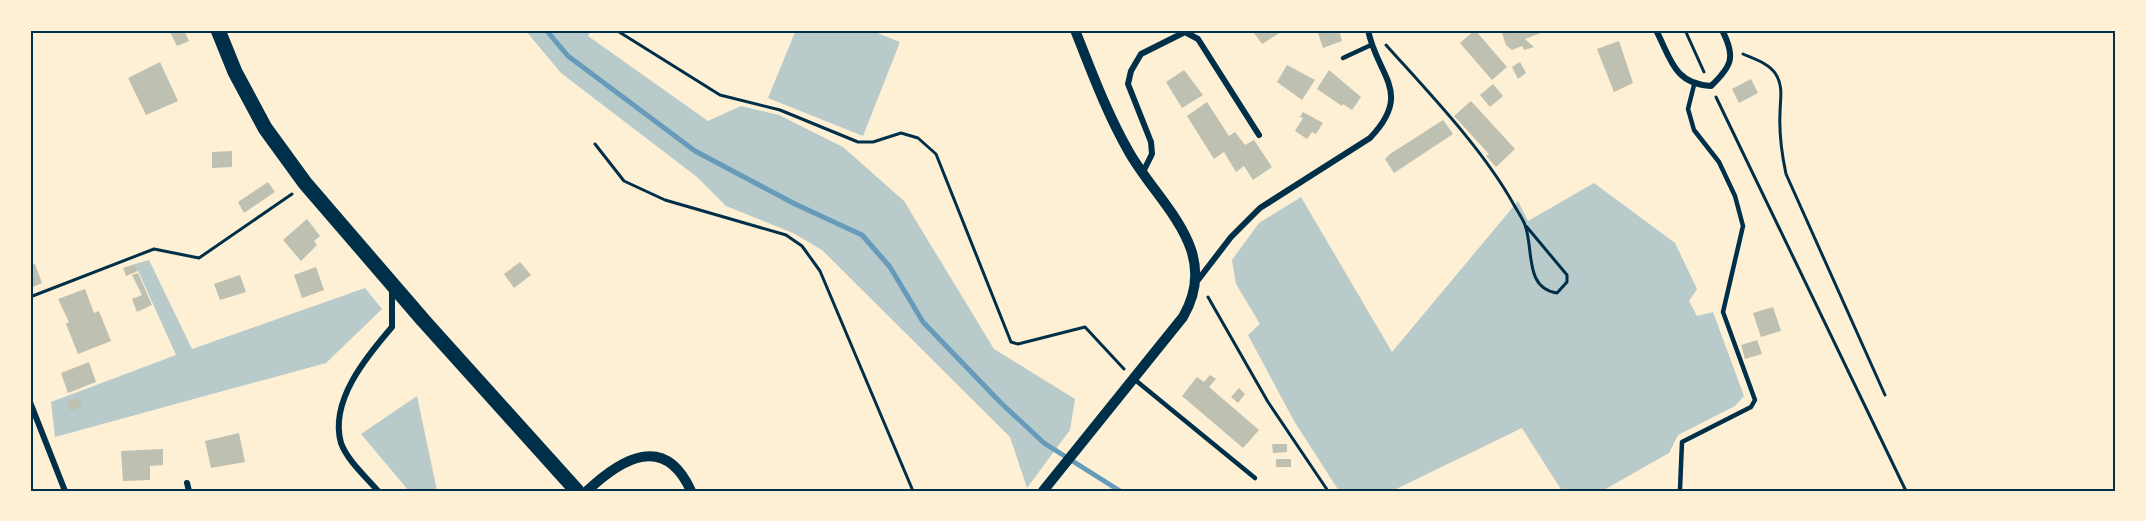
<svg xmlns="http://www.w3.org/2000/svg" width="2146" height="521" font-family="Jost,sans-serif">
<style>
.green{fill:#b9caca}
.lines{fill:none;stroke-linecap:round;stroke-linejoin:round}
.stream{stroke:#669bbc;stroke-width:5}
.building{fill:#bec0b2}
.path{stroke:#003049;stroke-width:3}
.service{stroke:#003049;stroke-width:4.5}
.minor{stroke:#003049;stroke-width:6}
.tertiary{stroke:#003049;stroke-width:10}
.primary{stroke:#003049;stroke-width:15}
.neatline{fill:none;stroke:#003049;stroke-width:2}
</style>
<rect width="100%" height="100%" fill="#fdf0d5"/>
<g class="green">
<path d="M525 30H591L588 36 708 121 741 106 779 115 843 147 904 201 994 349 1075 399 1070 430 1027 488 1010 437 822 250 793 233 726 206 697 177 561 73Z"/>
<path d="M796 30H870L900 42 863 136 768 98Z"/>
<path d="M1594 183 1675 243 1697 289 1689 301 1697 316 1713 312 1744 396 1735 406 1678 435 1669 453 1602 491H1562L1522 428 1392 491H1339L1294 421 1248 335 1260 324 1236 284 1232 260 1259 223 1301 197 1392 352 1518 201 1528 221Z"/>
<path d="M149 260 192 349 365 288 382 309 326 363 55 437 51 402 176 355 135 264Z"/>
<path d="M417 396 437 491H409L361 434Z"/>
</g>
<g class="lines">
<path class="stream" d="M546 30 568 56 695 151 795 204 862 235 890 267 923 322 1001 403 1044 443 1120 491"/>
</g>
<g class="building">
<path d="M169 30H184L189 41 177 46Z"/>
<path d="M1252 30H1280L1281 32 1262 44Z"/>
<path d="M1317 30H1339L1342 41 1323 48Z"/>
<path d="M1475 30 1507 67 1492 80 1460 43Z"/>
<path d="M1501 30H1549L1525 39 1534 47 1524 50 1522 46 1512 50 1506 45Z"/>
<path d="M1619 41 1633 83 1614 92 1597 49Z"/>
<path d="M160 62 178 101 146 115 128 78Z"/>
<path d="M1520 62 1526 73 1518 79 1512 67Z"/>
<path d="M1287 65 1315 80 1302 100 1277 82Z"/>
<path d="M1184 70 1203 95 1182 108 1166 82Z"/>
<path d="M1329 70 1361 97 1352 110 1343 104 1342 106 1317 89Z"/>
<path d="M1751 79 1758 93 1739 103 1732 89Z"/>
<path d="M1493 84 1503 96 1490 107 1480 95Z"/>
<path d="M1471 101 1515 149 1496 167 1486 156 1489 154 1454 116Z"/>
<path d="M1207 102 1229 136 1235 132 1245 145 1254 140 1272 167 1253 180 1244 166 1236 172 1224 152 1214 159 1187 116Z"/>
<path d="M1303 112 1323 123 1316 134 1312 132 1307 139 1295 131 1303 118 1300 117Z"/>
<path d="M1443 120 1453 134 1394 173 1385 159 1390 154Z"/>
<path d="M232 151V167L212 168V152Z"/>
<path d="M268 182 275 192 244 213 238 202Z"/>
<path d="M307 219 320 236 314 241 317 245 301 261 283 240Z"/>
<path d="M520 262 531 275 514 288 504 274Z"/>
<path d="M35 264 42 283 30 288V265Z"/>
<path d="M135 264 138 271 126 276 123 268Z"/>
<path d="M316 267 324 290 302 298 294 275Z"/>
<path d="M138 273 152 305 137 312 132 299 142 295 132 275Z"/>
<path d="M240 275 246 292 220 300 214 284Z"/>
<path d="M85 289 94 313 99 311 111 341 78 354 66 324 69 322 58 299Z"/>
<path d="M1773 307 1781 331 1761 337 1753 313Z"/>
<path d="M1757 340 1762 354 1745 359 1741 345Z"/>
<path d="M89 362 96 382 68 393 61 373Z"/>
<path d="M1210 375 1216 379 1209 387 1259 430 1243 448 1182 396 1197 377 1204 382Z"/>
<path d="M1239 388 1245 394 1238 403 1231 397Z"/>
<path d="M78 397 82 406 71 411 67 402Z"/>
<path d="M239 433 245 462 211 468 205 441Z"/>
<path d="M1272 444H1287V452L1273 453Z"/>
<path d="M163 449V465L150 466V480L123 481 121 451Z"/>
<rect x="1276" y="459" width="15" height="8"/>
</g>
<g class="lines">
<g class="path">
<path d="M616 30 720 95 780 110 858 142H873L901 133 918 138 936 154 1011 342 1018 344 1085 327 1124 369"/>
<path d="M1685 30 1704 72"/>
<path d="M1386 45C1429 93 1483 149 1514 205 1518 212 1523 219 1525 225 1534 249 1524 288 1557 293L1567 282V275L1526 226"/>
<path d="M1743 54C1754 59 1768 63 1775 73 1784 86 1780 99 1780 114 1779 134 1782 155 1786 174L1885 395"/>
<path d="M1716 97 1906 491"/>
<path d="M595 144 624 181 665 200 786 235 802 246 820 271 913 491"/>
<path d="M30 297 154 249 199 258 292 194"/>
<path d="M1208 297 1268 402 1328 491"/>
</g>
<g class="service">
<path d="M1343 58 1371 45"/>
<path d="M1134 379 1255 478"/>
<path d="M1680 489 1682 442 1751 407 1755 400 1723 312 1743 226 1735 196 1719 162 1694 130 1688 109 1694 85"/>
</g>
<g class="minor">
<path d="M1656 30C1671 59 1674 84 1711 86 1732 66 1736 57 1722 30"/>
<path d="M1143 172 1152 154 1151 142 1128 84 1131 71 1141 54 1185 32 1198 39 1259 135"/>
<path d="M1198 280 1231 237 1260 208 1370 138C1414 92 1377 76 1368 30"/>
<path d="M30 402 65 491"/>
<path d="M187 483 189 491"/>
<path d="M378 491C366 477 347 460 341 443 329 401 367 356 392 327V291"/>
</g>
<g class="tertiary">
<path d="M587 491C622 458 665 433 691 491"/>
<path d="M1043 491 1183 317C1222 250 1159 205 1129 152 1107 114 1091 70 1075 30"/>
</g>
<path class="primary" d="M218 30 235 72 265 128 305 183 423 320 577 491"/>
</g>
<rect width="2146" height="521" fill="none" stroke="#fdf0d5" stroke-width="63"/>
<rect x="32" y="32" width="2082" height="458" class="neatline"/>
</svg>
